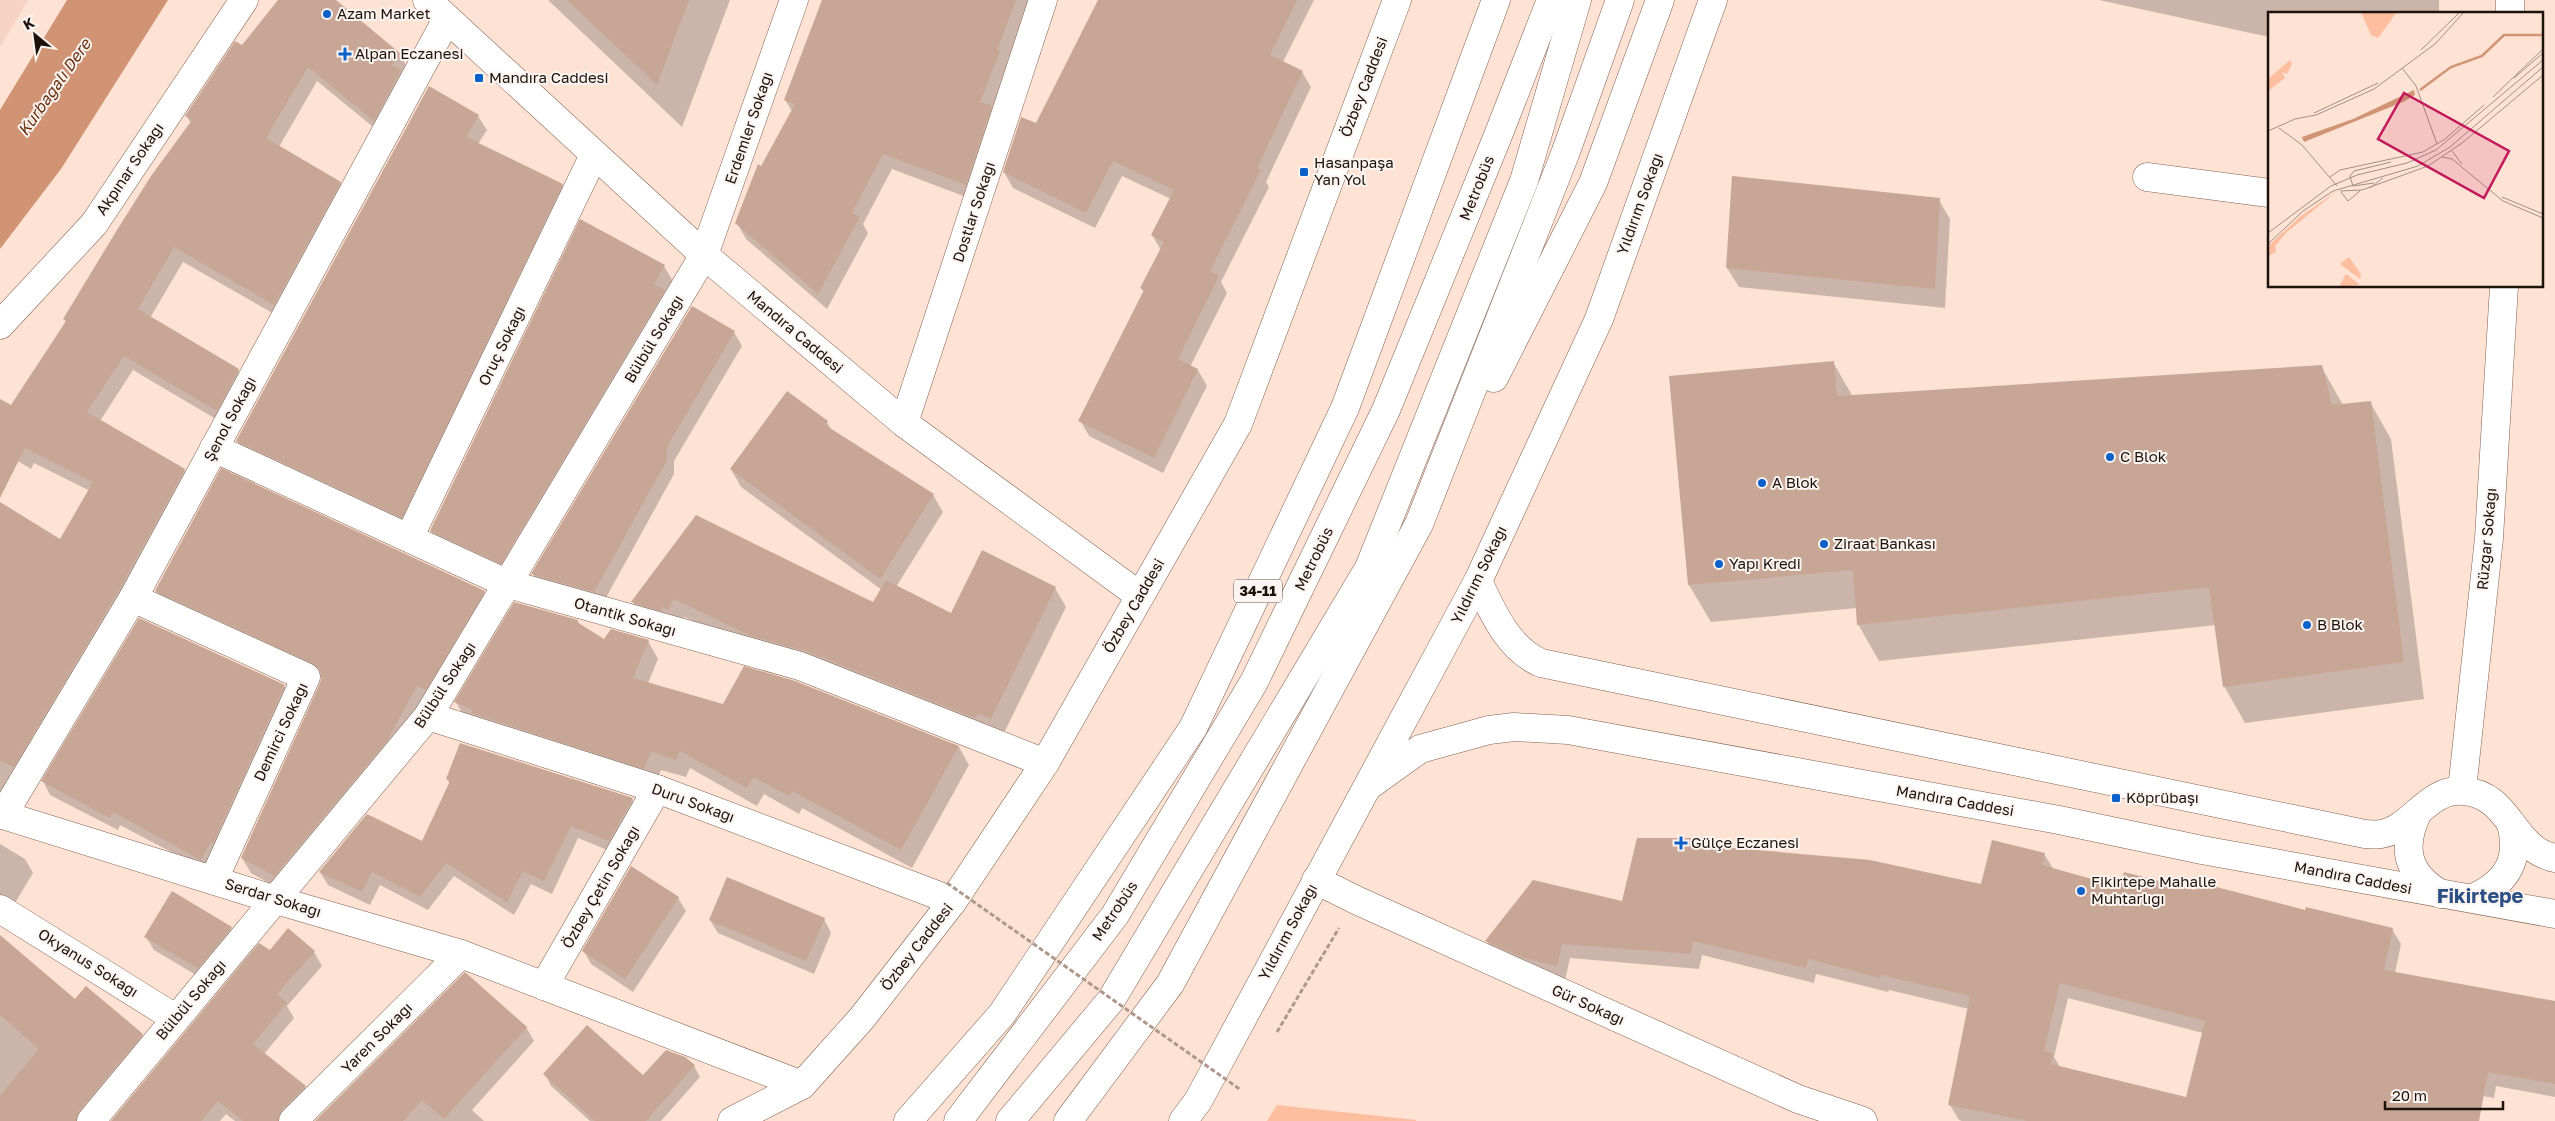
<svg xmlns="http://www.w3.org/2000/svg" width="2555" height="1121" font-family="'Golos Text',sans-serif">
<style>
.built{fill:#f5d3c2}
.green{fill:#fcbe9f}
.water{fill:#d09374}
.shadow{fill:#0003;fill-rule:evenodd}
.building{fill:#c7a696;fill-rule:evenodd}
.lines{fill:none;stroke-linecap:round;stroke-linejoin:round}
.minor-casing{stroke:#7f6152;stroke-width:29}
.major-casing{stroke:#7f6152;stroke-width:29}
.highway-casing{stroke:#7f6152;stroke-width:29}
.path{stroke:#ae988c;stroke-width:3;stroke-dasharray:5 2.5;stroke-linecap:butt}
.minor{stroke:#fff;stroke-width:28}
.major{stroke:#fff;stroke-width:28}
.highway{stroke:#fff;stroke-width:28}
.path-bridge{stroke:#ae988c;stroke-width:3;stroke-dasharray:5 2.5;stroke-linecap:butt}
.poi-dot{fill:#0c60c9;stroke:#fbf4f0;stroke-width:2}
.labels{text-anchor:middle;stroke-width:4;stroke-linejoin:round;paint-order:stroke}
.shield{fill:#fbf4f0;stroke:#5f5550;stroke-width:1}
.shield-label{font-size:14px;font-weight:bold;fill:#1c110b}
.poi-label{font-size:15px;fill:#1c110b;stroke:#fbf4f0;text-anchor:start}
.street-label{font-size:15px;fill:#1c110b;stroke:#fbf4f0}
.water-label{font-size:16px;font-style:italic;fill:#6a310f;stroke:#fbf4f0}
.district-label{font-size:20px;font-weight:bold;fill:#2b5086;stroke:#fbf4f0}
.inset-river{fill:none;stroke:#d09374;stroke-width:2.5}
.inset-road{fill:none;stroke:#a48e84;stroke-width:1}
.view{fill:#c2185b;fill-opacity:0.15;stroke:#c2185b;stroke-width:2.5}
.inset-edge{fill:none;stroke:#1c110b;stroke-width:2.5}
</style>
<rect width="100%" height="100%" fill="#fee2d4"/>
<path class="built" d="M0 0H28L0 47Z"/>
<path class="green" d="M1277 1105 1416 1120V1121H1267Z"/>
<path class="water" d="M67 0H168L61 169 0 249V110Z"/>
<g class="shadow">
<path d="M280 0H334L400 55 409 70 383 135 317 81 279 147 340 182 349 198 283 319 183 262 150 318 238 370 247 386 226 425 133 370 100 421 184 470 193 485 0 795V504L60 540 90 491 34 463 31 469 0 450V400L11 407 66 322 65 319 191 124 187 116Z"/>
<path d="M548 0H730L682 127Z"/>
<path d="M824 0H1038L1030 11 992 110 1000 123 974 200 892 169 863 224 868 233 827 309 746 239 737 223 792 111 785 100Z"/>
<path d="M1099 0H1314L1283 62 1302 72 1311 87 1266 182 1269 187 1221 282 1227 293 1190 367 1198 370 1207 386 1163 473 1089 436 1080 420 1144 293 1141 288 1161 250 1152 235 1171 199 1122 176 1095 228 1013 188 1004 172 1037 125Z"/>
<path d="M2099 0H2439V14H2269V37Z"/>
<path d="M478 116 487 130 478 144 562 185 570 199 410 531 246 455 237 441Z"/>
<path d="M1939 200 1950 219 1945 308 1739 287 1727 268Z"/>
<path d="M664 266 674 283 511 580 441 548 431 531Z"/>
<path d="M734 332 742 346 674 461V474L602 605 540 587 533 574Z"/>
<path d="M1833 362 1853 397 2321 366 2343 405 2370 402 2391 439 2424 699 2245 723 2224 686 2216 625 1879 661 1858 624 1857 608 1711 622 1689 585Z"/>
<path d="M827 422 832 431 933 495 943 512 896 587 952 614 1055 588 1066 607 1002 737 763 654 684 617 679 628 643 621 633 602 696 516 873 604 882 590 741 487 731 469Z"/>
<path d="M156 591 484 592 493 606 283 891 251 873 242 858 323 678 165 606Z"/>
<path d="M515 604 578 621 580 626 604 641H648L658 659 648 683 724 705 795 682 959 747 969 765 912 868 802 808 799 814 764 794 757 806 690 768 686 777 661 770 654 786 466 720 456 702Z"/>
<path d="M284 686 292 699 209 872 120 825 118 830 50 795 43 781Z"/>
<path d="M447 779 632 799 639 812 617 854 578 838 552 894 531 884 514 915 454 876 428 910 380 885 370 905 328 885 320 872 423 843 450 784Z"/>
<path d="M1712 839 1717 848 1982 885 2044 854 2054 870 2121 888 2196 892 2392 929 2401 944 2395 973 2555 1002V1097L2496 1086 2494 1098 2466 1093 2460 1121H1962L1959 1120 1950 1105 1969 1009 1889 990 1888 992 1816 974 1814 983 1702 955 1699 969 1570 958 1565 981 1495 956 1487 941 1623 903ZM2068 998 2203 1033 2187 1099 2060 1067 2054 1057Z"/>
<path d="M0 844 25 859 33 873 12 908 0 910Z"/>
<path d="M678 898 686 911 633 992 591 964 584 951Z"/>
<path d="M824 919 831 933 814 974 718 933 710 920Z"/>
<path d="M231 928 239 941 206 981 154 950 146 937Z"/>
<path d="M0 937 75 1000 142 1035 150 1049 90 1121H0Z"/>
<path d="M270 951 314 952 322 966 287 1006 294 1018 264 1054 305 1087 313 1101 295 1121H235L226 1114 220 1121H113Z"/>
<path d="M526 1027 534 1041 472 1110 484 1121H317Z"/>
<path d="M694 1066 700 1077 661 1121H590L551 1086 545 1074 643 1077Z"/>
</g>
<g class="building">
<path d="M278 0H336L401 54 392 65 401 70 374 121 308 67 266 138 341 182 274 305 174 247 138 309 239 369 217 411 124 356 87 412 185 469 119 590 14 767 0 760V502L60 539 93 482 25 448 0 498V399L11 405 66 321 63 319 117 230 151 176 192 120 185 116 235 41 242 45Z"/>
<path d="M567 0H689L657 85Z"/>
<path d="M822 0H1016L997 50 1000 51 980 102 992 106 966 185 883 154 852 213 860 217 818 294 735 223 758 164 761 166 795 104 784 100Z"/>
<path d="M1098 0H1297L1270 55 1303 71 1257 168 1261 170 1210 271 1219 276 1178 359 1198 369 1154 458 1078 421 1144 290 1140 288 1164 242 1151 235 1174 190 1113 161 1086 213 1003 172 1021 117 1036 123Z"/>
<path d="M429 86 479 115 466 137 563 184 402 518 236 441Z"/>
<path d="M1732 176 1940 198 1935 289 1726 268Z"/>
<path d="M580 219 665 265 654 284 665 290 501 564 430 531Z"/>
<path d="M692 306 735 331 667 447V460L594 592 531 574Z"/>
<path d="M1834 361 1837 396 2322 365 2332 405 2371 401 2404 662 2223 687 2209 587 1857 625 1853 570 1688 585 1669 376Z"/>
<path d="M787 391 828 421 825 425 934 494 880 579 730 469Z"/>
<path d="M221 468 485 591 426 690 417 686 387 741 274 876 241 858 320 683 322 676 319 668 312 663 155 591Z"/>
<path d="M696 515 873 602 886 580 951 613 982 550 1056 587 991 719 978 713 975 718 806 651 751 636 674 599 668 610 662 607 661 611 631 602Z"/>
<path d="M514 602 578 620 577 622 604 639 611 629 649 640 633 678 723 704 744 666 795 681 959 746 901 850 792 791 789 796 753 777 747 788 680 751 676 760 651 752 644 769 471 713 472 710 454 702Z"/>
<path d="M139 618 285 685 213 843 211 842 201 860 113 812 110 818 41 781Z"/>
<path d="M460 743 633 798 609 841 571 826 544 881 523 871 507 902 446 863 420 897 372 872 362 892 319 872 367 814 422 841 450 781 446 779Z"/>
<path d="M1637 838H1713L1711 846 1870 860 1981 884 1992 840 2045 853 2042 865 2120 887 2124 872 2195 890 2197 882 2305 910 2306 907 2393 928 2384 970 2555 1001V1084L2488 1072 2479 1121H2028L1948 1105 1970 996 1881 975 1880 978 1808 959 1806 968 1693 941 1691 954 1562 944 1557 966 1524 958 1485 941 1533 880 1622 901ZM2060 983 2205 1021 2186 1097 2051 1064 2053 1053 2044 1051Z"/>
<path d="M631 866 679 897 625 979 582 951Z"/>
<path d="M727 877 825 918 806 961 709 920Z"/>
<path d="M172 891 232 927 198 968 144 937Z"/>
<path d="M288 928 315 951 277 994 287 1003 253 1044 306 1086 282 1110 278 1121H243L218 1101 201 1121H111L259 943 270 950Z"/>
<path d="M0 935 75 999 86 986 143 1034 79 1111 76 1121H0V1096L39 1049 0 1015Z"/>
<path d="M465 972 527 1027 444 1119 422 1100 403 1121H315Z"/>
<path d="M587 1025 643 1075 666 1050 685 1057 695 1065 646 1121H595L543 1074Z"/>
</g>
<g class="lines">
<defs>
<g id="minor">
<path d="M2510 14V0"/>
<path d="M2147 177 2269 193"/>
<path d="M0 325 94 224 244 0"/>
<path d="M904 423 1043 0"/>
<path d="M214 448 508 584 800 666 1045 763"/>
<path d="M409 538 594 155"/>
<path d="M133 598 306 677 214 879"/>
<path d="M428 716 657 789 953 901"/>
<path d="M2462 790 2489 538 2504 286"/>
<path d="M0 814 276 900 461 954 802 1085"/>
<path d="M3 815 133 598 447 19"/>
<path d="M1316 880 1356 900 1798 1099 1863 1121"/>
<path d="M0 909 175 1018"/>
<path d="M544 986 657 789"/>
<path d="M91 1121 428 716 704 255 794 0"/>
<path d="M293 1121 461 954"/>
<path d="M958 1121 1115 915 1254 682 1386 410 1497 138 1551 0"/>
<path d="M1010 1121 1111 1000 1369 568 1524 181 1577 0"/>
</g>
<g id="major">
<path d="M427 0 704 255 904 423 1140 596"/>
<path d="M1478 581C1492 611 1508 649 1541 663L2365 834C2370 834 2376 835 2381 834 2412 829 2428 788 2463 791 2511 794 2511 849 2555 858"/>
<path d="M1370 785 1420 749 1489 730 1514 727 1568 730 2059 820 2202 850 2555 914"/>
<path d="M2418 812C2401 847 2406 874 2441 894"/>
<path d="M2473 898C2506 883 2521 861 2511 824"/>
<path d="M732 1121 802 1085 862 1018 953 901 1045 763 1238 424 1397 0"/>
<path d="M1183 1121 1198 1101 1478 581 1599 319 1713 0"/>
</g>
<g id="highway">
<path d="M1494 378 1593 183 1660 0"/>
<path d="M908 1121 1002 1014 1193 728 1345 408 1496 0"/>
<path d="M1068 1121 1170 984 1419 524 1565 154 1620 0"/>
</g>
</defs>
<use href="#minor" class="minor-casing"/>
<use href="#major" class="major-casing"/>
<use href="#highway" class="highway-casing"/>
<path class="path" d="M1277 1032 1339 928"/>
<use href="#minor" class="minor"/>
<use href="#major" class="major"/>
<use href="#highway" class="highway"/>
<path class="path-bridge" d="M947 883 1241 1090"/>
</g>
<g class="poi-dot">
<circle cx="327" cy="14" r="5"/>
<path d="M342.5 46.5h5v5h5v5h-5v5h-5v-5h-5v-5h5z"/>
<rect x="474" y="73" width="10" height="10" rx="2.5"/>
<rect x="1299" y="167" width="10" height="10" rx="2.5"/>
<circle cx="2110" cy="457" r="5"/>
<circle cx="1762" cy="483" r="5"/>
<circle cx="1824" cy="544" r="5"/>
<circle cx="1719" cy="564" r="5"/>
<circle cx="2307" cy="625" r="5"/>
<rect x="2111" y="793" width="10" height="10" rx="2.5"/>
<path d="M1678.5 835.5h5v5h5v5h-5v5h-5v-5h-5v-5h5z"/>
<circle cx="2081" cy="891" r="5"/>
</g>
<g class="labels">
<rect class="shield" x="1234" y="579.5" width="48" height="23" rx="4"/>
<g class="shield-label">
<text x="1258" y="596">34-11</text>
</g>
<g class="poi-label">
<text x="337" y="19">Azam Market</text>
<text x="355" y="59">Alpan Eczanesi</text>
<text x="489" y="83">Mandıra Caddesi</text>
<text x="1314" y="168">Hasanpaşa<tspan x="1314" dy="17">Yan Yol</tspan></text>
<text x="2120" y="462">C Blok</text>
<text x="1772" y="488">A Blok</text>
<text x="1834" y="549">Ziraat Bankası</text>
<text x="1729" y="569">Yapı Kredi</text>
<text x="2317" y="630">B Blok</text>
<text x="2126" y="803">Köprübaşı</text>
<text x="1691" y="848">Gülçe Eczanesi</text>
<text x="2091" y="887">Fikirtepe Mahalle<tspan x="2091" dy="17">Muhtarlığı</tspan></text>
</g>
<g class="street-label">
<text transform="translate(1364 87) rotate(-69)" y="5">Özbey Caddesi</text>
<text transform="translate(749 128) rotate(-71)" y="5">Erdemler Sokağı</text>
<text transform="translate(130 169) rotate(-56)" y="5">Akpınar Sokağı</text>
<text transform="translate(1477 188) rotate(-68)" y="5">Metrobüs</text>
<text transform="translate(1640 204) rotate(-70)" y="5">Yıldırım Sokağı</text>
<text transform="translate(974 212) rotate(-72)" y="5">Dostlar Sokağı</text>
<text transform="translate(795 332) rotate(40)" y="5">Mandıra Caddesi</text>
<text transform="translate(654 339) rotate(-59)" y="5">Bülbül Sokağı</text>
<text transform="translate(502 346) rotate(-64)" y="5">Oruç Sokağı</text>
<text transform="translate(230 419) rotate(-62)" y="5">Şenol Sokağı</text>
<text transform="translate(2487 539) rotate(-85)" y="5">Rüzgar Sokağı</text>
<text transform="translate(1314 559) rotate(-64)" y="5">Metrobüs</text>
<text transform="translate(1479 575) rotate(-64)" y="5">Yıldırım Sokağı</text>
<text transform="translate(1134 606) rotate(-60)" y="5">Özbey Caddesi</text>
<text transform="translate(625 617) rotate(16)" y="5">Otantik Sokağı</text>
<text transform="translate(445 685) rotate(-57)" y="5">Bülbül Sokağı</text>
<text transform="translate(281 732) rotate(-65)" y="5">Demirci Sokağı</text>
<text transform="translate(1955 801) rotate(10)" y="5">Mandıra Caddesi</text>
<text transform="translate(693 803) rotate(20)" y="5">Duru Sokağı</text>
<text transform="translate(2353 878) rotate(11)" y="5">Mandıra Caddesi</text>
<text transform="translate(601 887) rotate(-60)" y="5">Özbey Çetin Sokağı</text>
<text transform="translate(273 898) rotate(17)" y="5">Serdar Sokağı</text>
<text transform="translate(1115 911) rotate(-56)" y="5">Metrobüs</text>
<text transform="translate(1288 932) rotate(-62)" y="5">Yıldırım Sokağı</text>
<text transform="translate(917 947) rotate(-52)" y="5">Özbey Caddesi</text>
<text transform="translate(88 963) rotate(32)" y="5">Okyanus Sokağı</text>
<text transform="translate(191 1000) rotate(-50)" y="5">Bülbül Sokağı</text>
<text transform="translate(1588 1005) rotate(24)" y="5">Gür Sokağı</text>
<text transform="translate(377 1038) rotate(-45)" y="5">Yaren Sokağı</text>
</g>
<g class="water-label">
<text transform="translate(54 87) rotate(-55)" y="6">Kurbağalı Dere</text>
</g>
<g class="district-label">
<text x="2480" y="903">Fikirtepe</text>
</g>
</g>
<g transform="translate(2268 12)">
<rect width="275" height="275" fill="#fee2d4"/>
<path d="M93 0H129L110 26 103 23ZM22 48 24 52 19 62 14 60 17 66 0 79V67ZM69 179 18 221 7 234 8 240 0 244V234L33 204ZM81 245 93 262 92 267 72 252ZM78 262 91 272 90 273 71 275Z" fill="#fcbe9f"/>
<path d="M146 78 147 83 135 90 36 130 34 125 85 107Z" fill="#d09374"/>
<path class="inset-river" d="M152 78 183 55 214 44 236 23H275"/>
<path class="inset-road" d="M153 38 192 0M134 56 148 74 169 132M246 66 275 41M225 85 275 37M46 101 110 71M11 116 34 133 69 174M0 119 27 107 48 103 106 77 167 32 196 0M184 139 194 152M174 145 184 147 235 189 275 206M62 165 72 158 155 140 177 127 216 93M106 171 85 174 82 164 86 159 123 150M102 176 115 166M72 179 94 178 160 154 194 131 275 63M73 180 80 189 92 179M234 185 275 202M0 221 63 174 89 163 139 151 168 138 275 48M0 232 35 199 65 179 150 154 182 135 275 55"/>
<path class="view" d="M136 81 241 139 216 186 110 127Z"/>
<rect width="275" height="275" class="inset-edge"/>
</g>
<g transform="translate(35 35) rotate(331)" stroke="#fbf4f0" stroke-width="4" paint-order="stroke">
<path d="M0-4L9 19L0 12L-9 19Z" fill="#1c110b"/>
<text y="-8" font-size="14" font-weight="bold" text-anchor="middle" fill="#1c110b">K</text>
</g>
<path d="M2385 1101v8h118v-8" fill="none" stroke="#1c110b" stroke-width="2.5"/>
<text x="2392" y="1101" font-size="15" fill="#1c110b" stroke="#fbf4f0" stroke-width="4" paint-order="stroke">20 m</text>
</svg>
